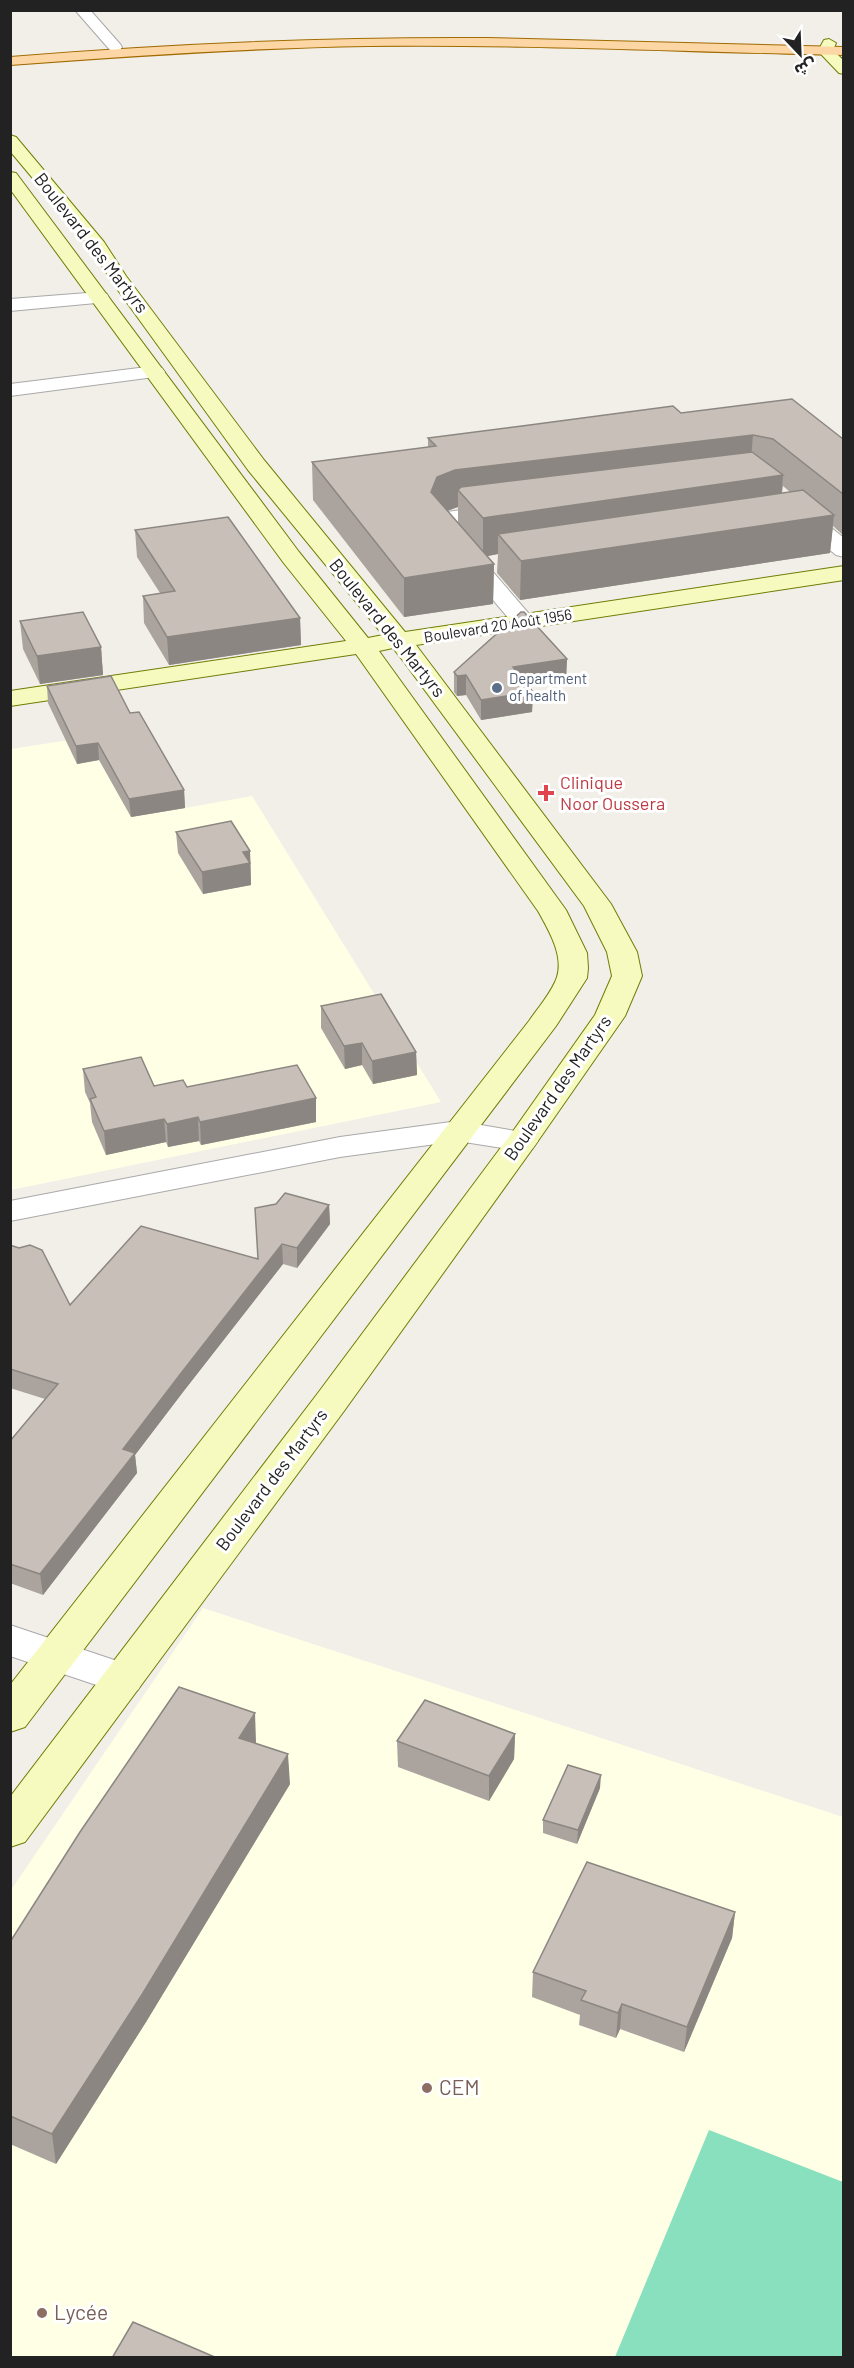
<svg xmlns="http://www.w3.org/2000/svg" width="854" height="2368" font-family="Barlow,'Noto Sans Arabic',sans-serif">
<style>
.education{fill:#ffffe5}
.pitch{fill:#88e0be}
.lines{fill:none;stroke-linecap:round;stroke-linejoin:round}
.street-casing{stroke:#a9a9a9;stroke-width:2}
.secondary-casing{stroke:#707d05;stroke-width:2}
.primary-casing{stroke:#a06b00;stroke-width:2}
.street{fill:#fff;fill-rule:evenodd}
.secondary{fill:#f7fabf;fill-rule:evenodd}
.primary{fill:#fcd6a4;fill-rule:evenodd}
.wall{fill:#aba49e;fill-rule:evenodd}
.shaded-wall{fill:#8b8681}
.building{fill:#c7bfb8;stroke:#8b8681;stroke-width:1.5}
.service-dot{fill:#5c6f8a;stroke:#fff;stroke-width:2}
.health-dot{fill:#e0444e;stroke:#fff;stroke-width:2}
.education-dot{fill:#8d6e63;stroke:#fff;stroke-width:2}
.labels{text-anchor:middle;stroke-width:6;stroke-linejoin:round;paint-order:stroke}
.far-street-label{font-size:15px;fill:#222;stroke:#fff}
.far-service-label{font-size:15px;fill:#4e5e75;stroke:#fff;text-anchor:start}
.street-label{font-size:18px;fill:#222;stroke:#fff}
.health-label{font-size:18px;fill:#be3a42;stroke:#fff;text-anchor:start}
.near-education-label{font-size:21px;fill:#785e54;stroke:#fff;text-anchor:start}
</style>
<rect width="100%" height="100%" fill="#f2efe9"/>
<g class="education">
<path d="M140 729 185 808 252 796 441 1102 11 1190V749Z"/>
<path d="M203 1608 843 1817V2357L11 2358V1890Z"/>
</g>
<path class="pitch" d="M709 2130 843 2182V2357H615Z"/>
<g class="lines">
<defs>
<g id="street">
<path d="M75 10H90L120 44 122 47 120 50H110Z"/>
<path d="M100 292 107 294 109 298 107 302 10 311V299Z"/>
<path d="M155 366 162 368 165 372 162 376 10 396V384Z"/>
<path d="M502 504 510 506 513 511 510 516 460 523 455 528 536 622 532 627 524 629 516 627 433 529 439 516 447 512Z"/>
<path d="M796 504 804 506 844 538V557L836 555 788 516 785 511 788 506Z"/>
<path d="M458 1121 533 1134 538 1141 533 1148 522 1151 458 1141 340 1157 10 1221V1201L340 1137Z"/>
<path d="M10 1625 138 1668 144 1679 138 1690 123 1694 10 1656Z"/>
</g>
<g id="secondary">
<path d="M829 39 836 43 833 50 844 61V74L839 73 818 51 824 40Z"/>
<path d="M10 135 16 137 104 242 126 276 264 460 405 632 844 566V580L416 645 611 904 637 952 642 976 625 1016 533 1148 344 1411 25 1842 10 1847V1797L318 1393 511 1134 595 1015 612 976 607 952 584 906 404 662 393 648 379 651 566 910 587 953 588 968 587 978 556 1026 25 1727 10 1732V1685L529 1021C538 1008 552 992 557 977 564 955 548 929 538 911L356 654 10 706V691L346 641 283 562 10 189V172L16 173 299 552 368 638 383 635 248 470 112 282 91 248 10 151Z"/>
</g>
<path id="primary" d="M487 38 844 47V55C685 52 526 44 368 46 249 48 129 56 10 65V57C169 44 328 37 487 38Z"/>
</defs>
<use href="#street" class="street-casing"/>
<use href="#secondary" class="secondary-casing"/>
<use href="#primary" class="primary-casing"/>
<use href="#street" class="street"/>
<use href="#secondary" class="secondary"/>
<use href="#primary" class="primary"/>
</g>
<g class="wall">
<path d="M681 413 843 439V535L833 526 830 553 520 600 497 573 498 554 487 556 494 564 493 604 404 617 313 500 312 462 428 447V438ZM783 486 790 492 782 493ZM458 507V523L447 511Z"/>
<path d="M135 530 300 618 301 645 169 665 144 623 143 596 160 593 137 557Z"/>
<path d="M20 621 101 647 103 675 40 684 23 649Z"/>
<path d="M567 659 566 679 528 685 533 692 532 712 481 720 466 695 457 696 454 692V672Z"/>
<path d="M47 686 130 713 184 790 185 808 131 817 99 760 77 764 48 703Z"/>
<path d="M176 832 250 851 251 885 203 894 178 853Z"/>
<path d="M321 1006 416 1052 417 1075 373 1084 362 1065 345 1069 321 1028Z"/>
<path d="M83 1069 154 1086 187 1087 316 1098V1122L201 1145 199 1141 168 1147 166 1142 106 1155 92 1122 90 1103 85 1092Z"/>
<path d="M329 1205 330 1224 297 1268 283 1264 183 1392 135 1455 137 1473 43 1595 10 1583V1441L45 1399 10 1388V1245L70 1305 258 1259Z"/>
<path d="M515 1734 514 1759 489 1801 398 1767 397 1741Z"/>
<path d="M256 1742V1743L290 1784 146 2022 56 2164 10 2144V1942Z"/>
<path d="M600 1788 577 1844 543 1833V1820Z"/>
<path d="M735 1912 732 1938 684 2052 620 2029 616 2038 579 2025 580 2015 532 1997 533 1972Z"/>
</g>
<g class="shaded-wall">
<path d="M753 435 750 472 458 490V507L455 508 437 515 431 492 437 477 455 470Z"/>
<path d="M783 475 780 513 498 534V554L483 557V518Z"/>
<path d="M834 515 830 553 520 600 521 561Z"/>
<path d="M494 564 493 604 404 617V578Z"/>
<path d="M300 618 301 645 169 665 167 637Z"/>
<path d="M101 647 103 675 40 684 37 656Z"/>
<path d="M567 659 566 679 512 688 513 667Z"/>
<path d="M466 675V695L457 696V676Z"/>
<path d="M533 692 532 712 481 720V700Z"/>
<path d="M98 743 99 760 77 764 76 746Z"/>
<path d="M184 790 185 808 131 817 129 799Z"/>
<path d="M250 851 251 885 203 894 202 872 243 852Z"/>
<path d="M362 1043V1065L345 1069 344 1046Z"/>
<path d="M416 1052 417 1075 373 1084 372 1061Z"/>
<path d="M316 1098V1122L201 1145 200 1122Z"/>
<path d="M198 1117 199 1141 168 1147 167 1124Z"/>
<path d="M164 1119 166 1142 106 1155 104 1131Z"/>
<path d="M329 1205 330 1224 297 1268V1248Z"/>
<path d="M282 1244 283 1264 183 1392 135 1455 137 1473 43 1595 40 1574 123 1449 182 1372Z"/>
<path d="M255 1713 256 1742 241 1767 239 1738Z"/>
<path d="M515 1734 514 1759 489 1801V1776Z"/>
<path d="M288 1754 290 1784 146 2022 56 2164 52 2134Z"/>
<path d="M601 1775 600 1788 577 1844 578 1830Z"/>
<path d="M735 1912 732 1938 684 2052 687 2027Z"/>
<path d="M622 2004 620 2029 616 2038 618 2013Z"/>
</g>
<g class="building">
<path d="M792 399 843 439V494L773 439 753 435 455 470 437 477 431 492 494 564 404 578 312 462 436 446 428 438 522 426 673 406 681 413Z"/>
<path d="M752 452 783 475 483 518 458 490 461 487Z"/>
<path d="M803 490 834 515 521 561 498 534Z"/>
<path d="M228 517 300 618 167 637 143 596 175 591 135 530Z"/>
<path d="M83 612 101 647 37 656 20 621Z"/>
<path d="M521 612H524L567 659 513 667 533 692 481 700 466 675 457 676 454 672Z"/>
<path d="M111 676 130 713 139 712 184 790 129 799 98 743 76 746 47 686Z"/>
<path d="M231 821 250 851 243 852 250 863 202 872 176 832Z"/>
<path d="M381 994 416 1052 372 1061 362 1043 344 1046 321 1006Z"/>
<path d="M141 1057 154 1086 183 1080 187 1087 297 1065 316 1098 200 1122 198 1117 167 1124 164 1119 104 1131 90 1099 96 1097 83 1069Z"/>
<path d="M285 1193 329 1205 297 1248 282 1244 182 1372 123 1449 135 1453 40 1574 10 1564V1441L58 1384 10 1369V1245L19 1248 30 1245 42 1250 70 1305 141 1226 258 1259 255 1208 276 1204Z"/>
<path d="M179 1687 255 1713 239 1738 288 1754 143 1993 52 2134 10 2116V1942L80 1832Z"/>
<path d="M425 1700 515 1734 489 1776 397 1741Z"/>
<path d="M568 1765 601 1775 578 1830 543 1820Z"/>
<path d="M587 1862 735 1912 687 2027 622 2004 618 2013 581 2000 586 1991 533 1972Z"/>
<path d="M133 2322 217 2358H112Z"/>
</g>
<circle class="service-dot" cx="497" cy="688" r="6"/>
<path class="health-dot" d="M543 784h6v6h6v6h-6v6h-6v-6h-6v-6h6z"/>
<g class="education-dot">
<circle cx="427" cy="2088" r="6"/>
<circle cx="42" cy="2313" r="6"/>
</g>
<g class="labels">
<g class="far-street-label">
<text transform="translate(498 626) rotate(-9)" y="5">Boulevard 20 Août 1956</text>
</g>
<g class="far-service-label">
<text x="509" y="684">Department<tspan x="509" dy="17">of health</tspan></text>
</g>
<g class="street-label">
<text transform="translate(91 243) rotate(52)" y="6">Boulevard des Martyrs</text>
<text transform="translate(387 628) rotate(51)" y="6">Boulevard des Martyrs</text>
<text transform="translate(558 1088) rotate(-55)" y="6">Boulevard des Martyrs</text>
<text transform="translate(272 1480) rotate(-53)" y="6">Boulevard des Martyrs</text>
</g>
<g class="health-label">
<text x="560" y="789">Clinique<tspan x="560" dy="21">Noor Oussera</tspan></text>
</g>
<g class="near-education-label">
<text x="439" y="2095">CEM</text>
<text x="54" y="2320">Lycée</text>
</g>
</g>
<rect width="854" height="2368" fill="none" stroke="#222222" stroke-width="24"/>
<g transform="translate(800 54) rotate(157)" stroke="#ffffff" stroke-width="4.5" paint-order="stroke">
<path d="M0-4.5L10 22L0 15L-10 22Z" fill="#222222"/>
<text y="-9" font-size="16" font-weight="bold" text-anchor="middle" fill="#222222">ش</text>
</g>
</svg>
